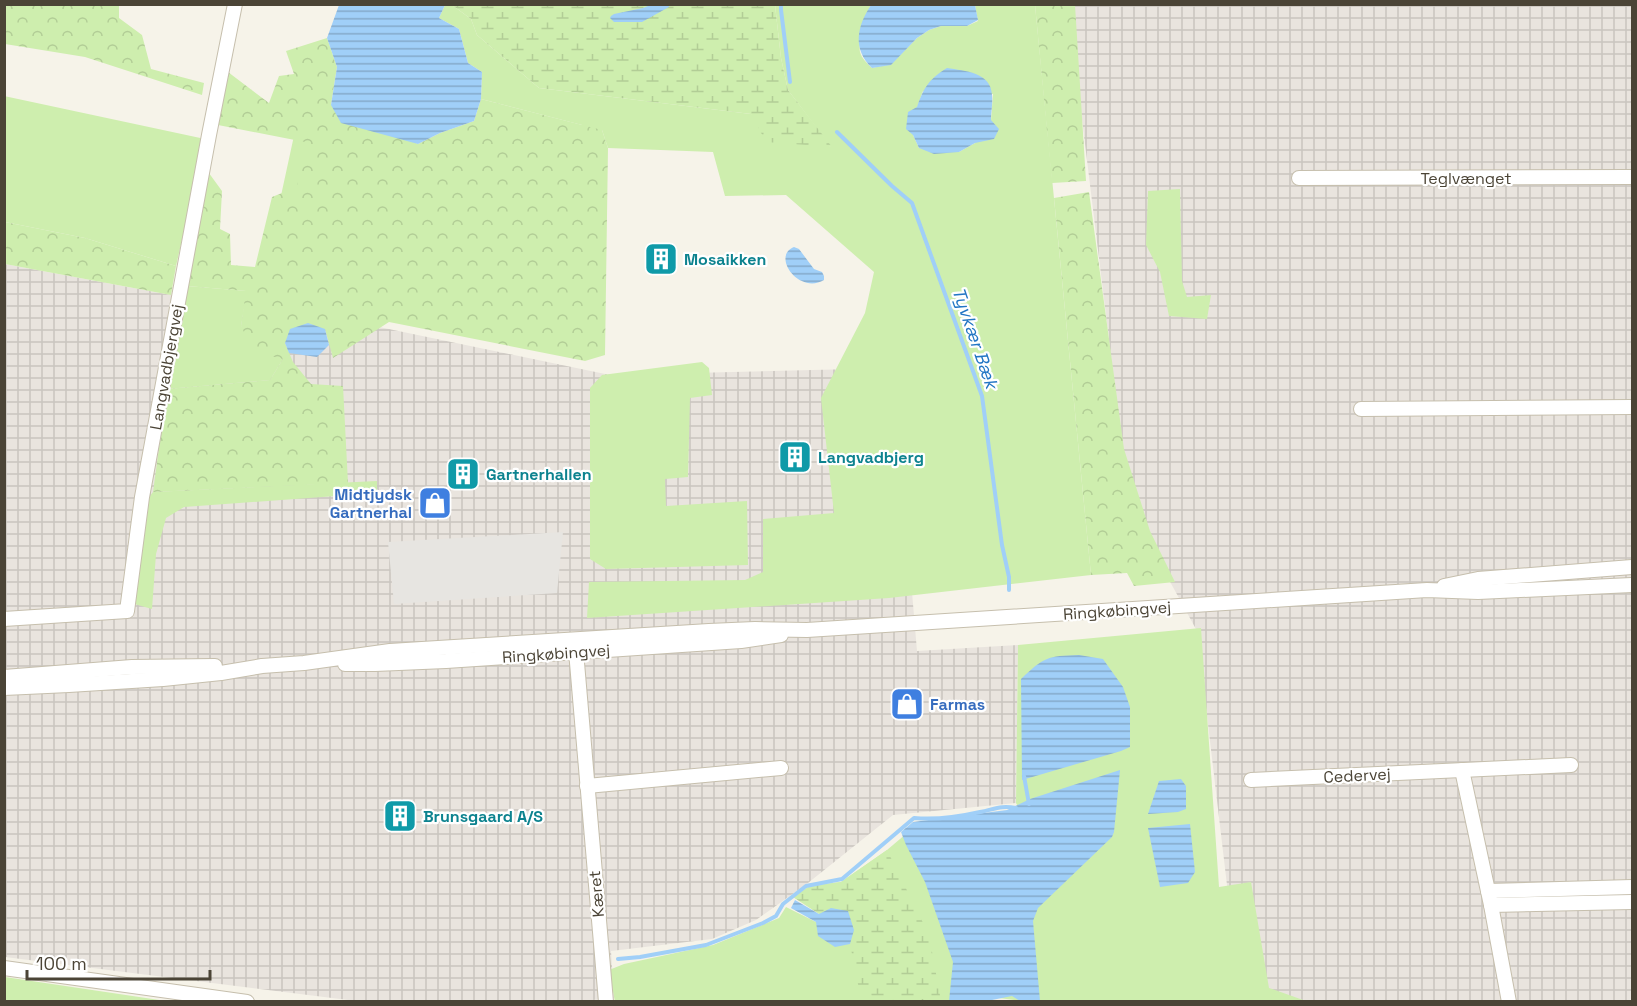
<svg xmlns="http://www.w3.org/2000/svg" width="1637" height="1006" font-family="'Space Grotesk',sans-serif">
<style>
.industrial{fill:url(#industrial-grid)}
.green{fill:#ceeeae;fill-rule:evenodd}
.forest{fill:url(#forest-crowns)}
.wetland{fill:url(#wetland-marsh)}
.parking{fill:#e7e5e1}
.water{fill:url(#water-rules)}
.lines{fill:none;stroke-linecap:round;stroke-linejoin:round}
.stream{stroke:#a0cff8;stroke-width:4}
.minor-casing{stroke:#c6bfad;stroke-width:16}
.minor{stroke:#fff;stroke-width:14}
.labels{text-anchor:middle;stroke-width:4.5;stroke-linejoin:round;paint-order:stroke}
.street-label{font-size:16px;fill:#4b4436;stroke:#fff}
.culture-label{font-size:16px;font-weight:bold;fill:#0d838f;stroke:#fff;text-anchor:start}
.shop-label{font-size:16px;font-weight:bold;fill:#366cbe;stroke:#fff;text-anchor:end}
.water-label{font-size:18px;font-style:italic;fill:#2276c4;stroke:#fff}
</style>
<defs>
<pattern id="industrial-grid" width="8" height="8" patternUnits="userSpaceOnUse" patternTransform="scale(1.5)"><rect width="8" height="8" fill="#e9e4de"/><path d="M0 4h8M4 0v8" fill="none" stroke="#c9c5bf"/></pattern>
<pattern id="forest-crowns" width="20" height="18" patternUnits="userSpaceOnUse" patternTransform="scale(1.5)"><rect width="20" height="18" fill="#ceeeae"/><path d="M2 6a3 3 0 1 1 6 0M12 15a3 3 0 1 1 6 0" fill="none" stroke="#b2cd96"/></pattern>
<pattern id="wetland-marsh" width="20" height="14" patternUnits="userSpaceOnUse" patternTransform="scale(1.5)"><rect width="20" height="14" fill="#ceeeae"/><path d="M1 5h8M5 5V1M11 12h8M15 12V8" fill="none" stroke="#b2cd96"/></pattern>
<pattern id="water-rules" width="6" height="5" patternUnits="userSpaceOnUse" patternTransform="scale(1.5)"><rect width="6" height="5" fill="#a0cff8"/><path d="M0 2.5h6" fill="none" stroke="#84aaca"/></pattern>
</defs>
<rect width="100%" height="100%" fill="#f6f3e9"/>
<g class="industrial">
<path d="M1068 5H1632V1001H1179L1229 902 1197 631 1168 578 1127 487Z"/>
<path d="M5 264 171 295 360 323 610 375 893 368 917 651 1018 645 1016 803 893 815 808 883 756 920 712 939 611 951 614 998 572 1002 356 1001 5 957Z"/>
</g>
<g class="green">
<path d="M445 5H452L471 19 477 35 539 88 751 114 831 147 788 90 781 58 775 5H871C866 13 858 43 860 52 862 59 867 63 872 68L891 64 917 38 929 30 941 26H967L978 21 975 5H1035L1091 575 889 598 587 618 589 582 745 580 763 572V519L834 513 821 398 865 313 874 272 786 195 725 196 713 152 608 148 602 130 261 288 295 131 482 161 582 125 481 99 482 72 468 63 459 29 439 18ZM923 91 993 94 991 120 975 143 959 152 919 148 913 135 917 108Z"/>
<path d="M4 96 205 139 176 266 85 238 5 222Z"/>
<path d="M1180 189 1182 281 1187 297 1211 295 1207 319 1169 316 1160 272 1146 245 1148 191Z"/>
<path d="M187 286 247 291 241 326 283 359 270 380 167 389Z"/>
<path d="M702 362 709 368 712 395 690 398 688 477 665 479 666 506 747 501 748 565 606 569 590 559V388L602 375Z"/>
<path d="M377 481V493L184 507 166 518 156 554 152 609 131 603 146 501 153 492Z"/>
<path d="M1201 628 1219 887 1251 882 1269 988 1306 1001 1029 1002 991 997 992 1002H615L609 970 624 964 713 945 779 918 786 907 816 922 854 930 793 897 810 886 841 882 887 850 913 828 1022 814 1016 803 1018 645Z"/>
<path d="M4 977H5L166 1001H5Z"/>
</g>
<g class="forest">
<path d="M4 5H119V18L142 35 151 69 204 83 202 95 85 57 5 44Z"/>
<path d="M1035 5H1075L1086 181 1052 183Z"/>
<path d="M327 38 337 67 331 105 418 144 440 133 474 121 481 99 602 130 608 148 605 355 585 361 389 322 333 358 325 329 285 343 293 362 311 384 343 386 348 483 153 492 167 389 270 380 283 359 254 352 241 326 246 291 187 286 206 169 222 191 220 229 230 234 231 265 255 267 272 197 297 187 305 142 218 125 228 72 269 103 279 76 294 74 286 51Z"/>
<path d="M1089 192 1124 449 1150 531 1175 582 1134 586 1127 573 1091 575 1054 198Z"/>
<path d="M5 222 85 238 176 266 171 295 5 264Z"/>
</g>
<g class="wetland">
<path d="M452 5H775L781 58 788 90 832 147 766 142 751 114 539 88 477 35 471 19Z"/>
<path d="M887 850 929 935 941 1001H905L860 994 850 944 854 930 819 914 793 897 810 886 841 882Z"/>
</g>
<path class="parking" d="M563 532 557 593 394 604 388 542Z"/>
<g class="water">
<path d="M653 4 669 5V7L642 22H614L610 18 611 16 614 14 643 8Z"/>
<path d="M339 5H445L439 18 459 29 468 63 482 72 481 99 474 121 440 133 418 144 341 123 331 105 337 67 327 38Z"/>
<path d="M871 5H975L978 20 967 26H941L929 30 917 38 891 65 872 68C852 49 857 26 871 5Z"/>
<path d="M947 68C965 71 991 72 992 95 993 103 991 112 991 120L999 129 994 139 975 143 959 152 934 154 919 148 913 135 906 129 908 112 917 107C924 87 929 79 947 68Z"/>
<path d="M794 247 799 249 814 269 822 272 824 276V280C799 295 771 256 794 247Z"/>
<path d="M308 323 325 329 329 345 317 357 289 353 285 343 290 329Z"/>
<path d="M1079 655 1103 659 1123 687 1130 707V747L1121 751 1022 780 1021 679C1044 657 1047 656 1079 655Z"/>
<path d="M1120 770 1114 832 1112 837 1038 908 1033 921 1040 1001H1020L1012 996 987 1001H949L953 962 925 882 906 845 901 832 913 822 1007 810 1030 799Z"/>
<path d="M1181 779 1186 786V809L1178 812 1148 814 1159 781Z"/>
<path d="M1190 824 1195 872 1188 883 1160 887 1148 828Z"/>
<path d="M795 900 819 914 831 908 848 911 854 930 850 944 835 947 818 936 816 922 791 908Z"/>
</g>
<g class="lines">
<g class="stream">
<path d="M781 4V10L790 82"/>
<path d="M837 132 892 186 912 203 982 396 1002 545 1009 577V590"/>
<path d="M1024 776 1029 804"/>
<path d="M618 959 640 957 706 945 763 923 776 916 783 904 806 886 842 879 914 818C936 820 958 817 980 812 995 809 1001 805 1016 808"/>
</g>
<defs>
<g id="minor">
<path d="M1299 178 1632 177"/>
<path d="M1361 409 1632 407"/>
<path d="M1444 586 1478 579 1632 567"/>
<path d="M4 619 127 611 142 497 209 135 235 4"/>
<path d="M576 651 606 1002"/>
<path d="M345 664H375L446 661 741 641 781 635"/>
<path d="M4 677 132 667 215 666"/>
<path d="M4 688 69 685 163 679 221 673 262 666 304 663 390 651 709 631 755 629 807 630 1427 590 1478 592 1632 585"/>
<path d="M1462 770 1491 905 1509 1002"/>
<path d="M1251 780 1571 765"/>
<path d="M587 786 781 768"/>
<path d="M1488 891 1632 887"/>
<path d="M1491 905 1632 902"/>
<path d="M4 968 247 1002"/>
</g>
</defs>
<use href="#minor" class="minor-casing"/>
<use href="#minor" class="minor"/>
</g>
<defs>
<symbol id="building-square" viewBox="-11 -11 22 22"><rect x="-9" y="-9" width="18" height="18" rx="4" fill="#0f9aa8" stroke="#fff"/><path d="M-4-6H4V6H1V3H-1V6H-4ZM-2.5-4.3h1.7v1.8h-1.7ZM.8-4.3h1.7v1.8H.8ZM-2.5-1h1.7V.8h-1.7ZM.8-1h1.7V.8H.8Z" fill="#fff"/></symbol>
<symbol id="shop-square" viewBox="-11 -11 22 22"><rect x="-9" y="-9" width="18" height="18" rx="4" fill="#3f7fe0" stroke="#fff"/><path d="M-5-2.5h2.3a2.7 3.5 0 0 1 5.4 0H5L5.5 6h-11ZM-1.5-2.5h3a1.5 2.3 0 0 0-3 0Z" fill="#fff"/></symbol>
</defs>
<g fill-rule="evenodd">
<use href="#building-square" x="642" y="240" width="38" height="38"/>
<use href="#building-square" x="776" y="438" width="38" height="38"/>
<use href="#building-square" x="444" y="455" width="38" height="38"/>
<use href="#shop-square" x="416" y="484" width="38" height="38"/>
<use href="#shop-square" x="888" y="685" width="38" height="38"/>
<use href="#building-square" x="381" y="797" width="38" height="38"/>
</g>
<g class="labels">
<g class="street-label">
<text x="1466" y="184">Teglvænget</text>
<text transform="translate(166 367) rotate(-80)" y="6">Langvadbjergvej</text>
<text transform="translate(1117 610) rotate(-4)" y="6">Ringkøbingvej</text>
<text transform="translate(556 653) rotate(-4)" y="6">Ringkøbingvej</text>
<text transform="translate(1357 775) rotate(-3)" y="6">Cedervej</text>
<text transform="translate(596 894) rotate(-95)" y="6">Kæret</text>
</g>
<g class="culture-label">
<text x="684" y="265">Mosaikken</text>
<text x="818" y="463">Langvadbjerg</text>
<text x="486" y="480">Gartnerhallen</text>
<text x="423" y="822">Brunsgaard A/S</text>
</g>
<g class="shop-label">
<text x="412" y="500">Midtjydsk<tspan x="412" dy="18">Gartnerhal</tspan></text>
<text x="930" y="710" text-anchor="start">Farmas</text>
</g>
<g class="water-label">
<text transform="translate(975 338) rotate(71)" y="6">Tyvkær Bæk</text>
</g>
</g>
<rect width="1637" height="1006" fill="none" stroke="#4b4436" stroke-width="12"/>
<path d="M27 970v9h183v-9" fill="none" stroke="#4b4436" stroke-width="3"/>
<text x="36" y="970" font-size="18" fill="#4b4436" stroke="#ffffff" stroke-width="4.5" paint-order="stroke">100 m</text>
</svg>
